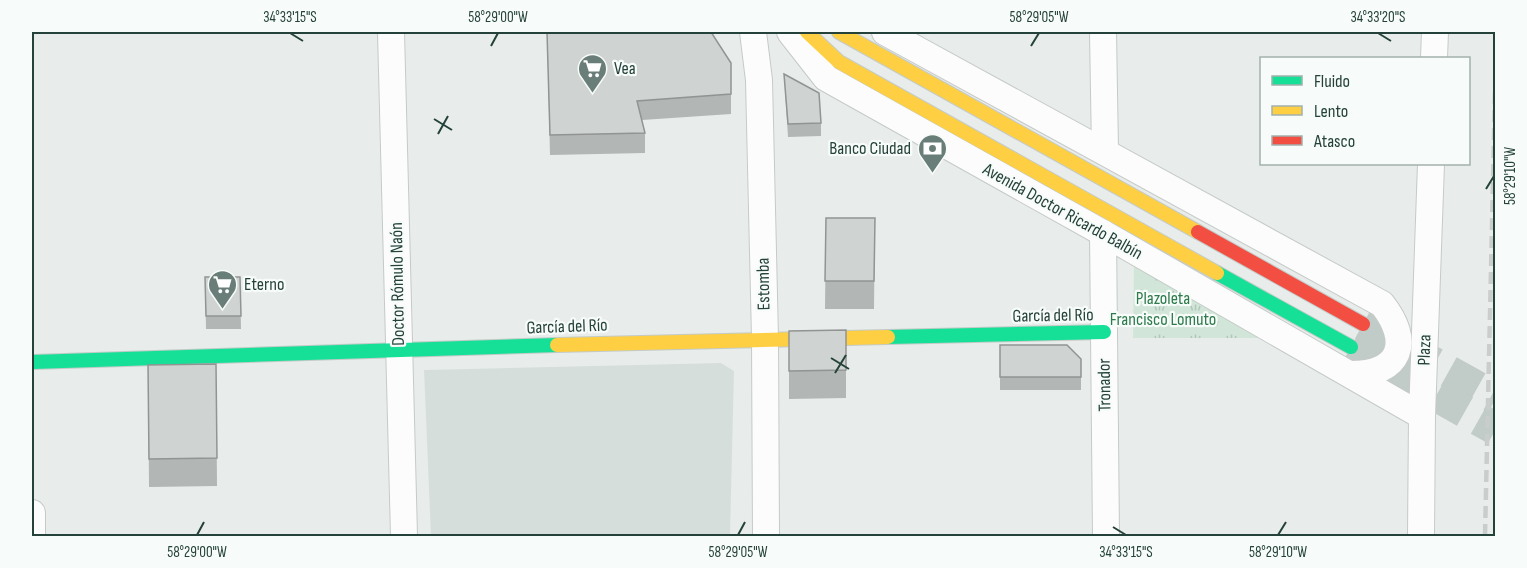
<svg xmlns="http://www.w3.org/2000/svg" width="1527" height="568" font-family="'Sofia Sans Condensed',sans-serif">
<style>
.built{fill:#d6dedb}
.grass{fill:url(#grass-tufts)}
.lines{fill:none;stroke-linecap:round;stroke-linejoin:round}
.secondary-tunnel{stroke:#c1cbc8;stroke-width:33;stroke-dasharray:33 16;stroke-linecap:butt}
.street-casing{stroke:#c5cac8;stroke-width:28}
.fast-casing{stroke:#c3cbc8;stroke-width:16}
.slow-casing{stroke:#c3cbc8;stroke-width:16}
.jam-casing{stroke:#c3cbc8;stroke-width:16}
.street{stroke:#fcfcfc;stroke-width:26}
.fast{stroke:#16e098;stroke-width:14}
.slow{stroke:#ffcf43;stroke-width:14}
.jam{stroke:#f24e42;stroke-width:14}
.rail{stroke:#c9cdcc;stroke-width:4.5;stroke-dasharray:12 6;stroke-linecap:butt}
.wall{fill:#b2b6b5}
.building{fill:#cfd4d2;stroke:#919493;stroke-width:1.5}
.ticks{fill:none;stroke:#24423a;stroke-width:2}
.labels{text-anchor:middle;stroke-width:4.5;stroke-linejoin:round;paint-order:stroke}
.poi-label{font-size:18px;fill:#24423a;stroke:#f7fbf9;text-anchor:start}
.street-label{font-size:18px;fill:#24423a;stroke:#f7fbf9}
.park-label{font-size:18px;fill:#2d7a4b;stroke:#f7fbf9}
.neatline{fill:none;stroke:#24423a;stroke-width:2}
.ticks-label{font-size:15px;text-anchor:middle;fill:#24423a}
</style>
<defs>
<pattern id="grass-tufts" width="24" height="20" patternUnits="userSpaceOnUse" patternTransform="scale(1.5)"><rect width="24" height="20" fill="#d1e6d8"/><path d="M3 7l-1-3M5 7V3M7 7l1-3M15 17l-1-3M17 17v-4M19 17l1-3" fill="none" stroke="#b3c6ba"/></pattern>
</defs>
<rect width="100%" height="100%" fill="#e8edeb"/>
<path class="built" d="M721 363 734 371 730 536H431L424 370Z"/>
<path class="grass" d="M1134 260 1279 338H1133Z"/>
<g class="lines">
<g class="secondary-tunnel">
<path d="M1363 324 1496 398"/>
<path d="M1351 347 1496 429"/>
</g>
<defs>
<g id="street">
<path d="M391 32 404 536"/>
<path d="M753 32 759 80 765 338 766 536"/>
<path d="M790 32 826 78 1103 233 1422 416"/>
<path d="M885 32 1382 304C1412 342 1401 374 1351 374"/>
<path d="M1103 32 1105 151"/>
<path d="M1434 58 1435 32"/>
<path d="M1103 233 1106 536"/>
<path d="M32 513V536"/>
<path d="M1421 536 1422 416 1431 164"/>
</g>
<g id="fast">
<path d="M1217 273 1351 347"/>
<path d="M888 337 1104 332"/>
<path d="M32 362 557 345"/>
</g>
<g id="slow">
<path d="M807 32 839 62 1217 273"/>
<path d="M839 32 1198 232"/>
<path d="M557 345 888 337"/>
</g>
<path id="jam" d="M1198 232 1363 324"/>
</defs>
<use href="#street" class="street-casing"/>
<use href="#fast" class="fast-casing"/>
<use href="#slow" class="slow-casing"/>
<use href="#jam" class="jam-casing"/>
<use href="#street" class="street"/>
<use href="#fast" class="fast"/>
<use href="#slow" class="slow"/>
<use href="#jam" class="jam"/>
<path class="rail" d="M1485 536 1496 48"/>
</g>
<g class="wall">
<path d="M547 32H711L731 63V114L642 120 645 133V153L550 155Z"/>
<path d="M784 74 821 123V136L788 137Z"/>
<path d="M826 218H875L874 309H825Z"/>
<path d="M205 277H240L241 329H206Z"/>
<path d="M846 330V398L789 399V331Z"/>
<path d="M1000 345 1081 359V390H1000Z"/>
<path d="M216 364 217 486 149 487 148 365Z"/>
</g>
<g class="building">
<path d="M547 32H711L731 63V94L637 101 645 133 550 135Z"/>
<path d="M784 74 819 93 821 123 788 124Z"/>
<path d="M826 218H875L874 281H825Z"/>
<path d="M205 277H240L241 316H206Z"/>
<path d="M846 330V370L789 371V331Z"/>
<path d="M1000 345H1067L1081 359V377H1000Z"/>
<path d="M216 364 217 458 149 459 148 365Z"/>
</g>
<path class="ticks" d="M290 33 303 41M1378 33 1391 41M491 46 498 33M1031 46 1039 33M434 119 452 130M438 134 448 116M1486 189 1494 176M831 358 849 369M835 373 846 355M1113 527 1126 535M197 535 204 522M738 535 745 522M1278 535 1286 522"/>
<defs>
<symbol id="supermarket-pin" viewBox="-11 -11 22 30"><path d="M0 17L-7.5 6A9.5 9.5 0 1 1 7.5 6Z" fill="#697e78" stroke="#f7fbf9"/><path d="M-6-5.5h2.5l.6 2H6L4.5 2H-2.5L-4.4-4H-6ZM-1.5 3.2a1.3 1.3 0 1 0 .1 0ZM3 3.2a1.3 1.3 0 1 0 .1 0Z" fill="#fff"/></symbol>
<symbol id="bank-pin" viewBox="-11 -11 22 30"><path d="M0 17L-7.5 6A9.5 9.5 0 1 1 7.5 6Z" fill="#697e78" stroke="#f7fbf9"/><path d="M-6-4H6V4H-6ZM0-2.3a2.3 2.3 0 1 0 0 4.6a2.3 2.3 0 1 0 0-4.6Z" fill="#fff"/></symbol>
</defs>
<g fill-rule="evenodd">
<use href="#supermarket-pin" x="576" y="52" width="33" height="45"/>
<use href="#bank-pin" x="916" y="132" width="33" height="45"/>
<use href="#supermarket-pin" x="206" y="268" width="33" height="45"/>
</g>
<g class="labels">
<g class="poi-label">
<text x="614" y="74">Vea</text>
<text x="911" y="154" text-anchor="end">Banco Ciudad</text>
<text x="244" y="290">Eterno</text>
</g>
<g class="street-label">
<text transform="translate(1063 211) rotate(29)" y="6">Avenida Doctor Ricardo Balbín</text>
<text transform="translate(397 284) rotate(-91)" y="6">Doctor Rómulo Naón</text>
<text transform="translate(763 284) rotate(-91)" y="6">Estomba</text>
<text transform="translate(1053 315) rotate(-1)" y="6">García del Río</text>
<text transform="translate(567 326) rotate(-2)" y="6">García del Río</text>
<text transform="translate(1424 350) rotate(-88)" y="6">Plaza</text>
<text transform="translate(1104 385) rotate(-91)" y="6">Tronador</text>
</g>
<g class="park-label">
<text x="1163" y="304">Plazoleta<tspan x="1163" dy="21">Francisco Lomuto</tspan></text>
</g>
</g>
<rect width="1527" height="568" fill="none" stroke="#f7fbf9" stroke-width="66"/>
<rect x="1260" y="57" width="210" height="108" fill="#f7fbf9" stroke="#a3b1ad" stroke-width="1.5"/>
<rect x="1272" y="76" width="30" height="9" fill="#16e098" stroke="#a3b1ad" stroke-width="1.5"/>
<text x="1314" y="87" font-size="18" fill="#24423a">Fluido</text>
<rect x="1272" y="106" width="30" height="9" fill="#ffcf43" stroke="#a3b1ad" stroke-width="1.5"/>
<text x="1314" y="117" font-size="18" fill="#24423a">Lento</text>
<rect x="1272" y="136" width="30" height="9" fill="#f24e42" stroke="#a3b1ad" stroke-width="1.5"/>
<text x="1314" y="147" font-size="18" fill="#24423a">Atasco</text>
<rect x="33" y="33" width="1461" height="502" class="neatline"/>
<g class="ticks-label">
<text x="290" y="22">34°33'15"S</text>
<text x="498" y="22">58°29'00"W</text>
<text x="1039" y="22">58°29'05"W</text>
<text x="1378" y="22">34°33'20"S</text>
<text transform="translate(1510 176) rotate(-90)" y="5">58°29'10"W</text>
<text x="197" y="557">58°29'00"W</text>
<text x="738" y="557">58°29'05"W</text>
<text x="1126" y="557">34°33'15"S</text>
<text x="1278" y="557">58°29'10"W</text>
</g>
</svg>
